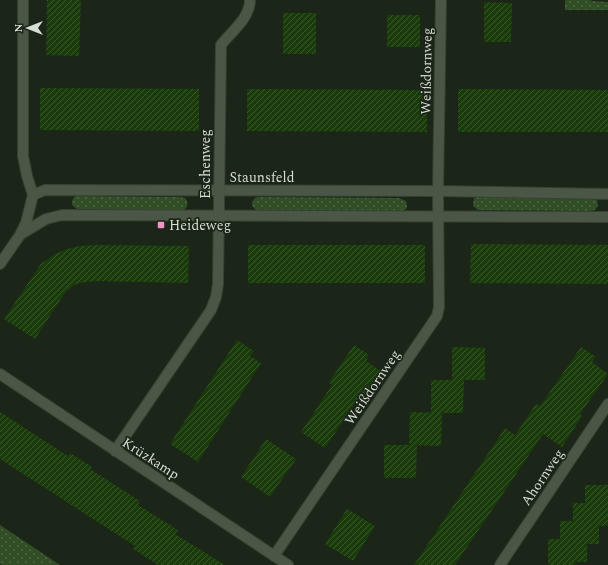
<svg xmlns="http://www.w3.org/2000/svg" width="608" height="565" font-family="Spectral,serif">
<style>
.grass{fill:url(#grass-dots)}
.building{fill:url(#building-hatch)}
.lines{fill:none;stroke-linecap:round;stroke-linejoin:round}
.street-casing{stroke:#384035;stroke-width:12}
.street{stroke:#4a5646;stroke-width:10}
.poi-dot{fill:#f990ca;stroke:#1b2618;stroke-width:1.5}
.labels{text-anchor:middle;stroke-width:3.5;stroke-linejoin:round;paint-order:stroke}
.street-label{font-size:14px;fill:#d6ddd3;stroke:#1b2618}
.poi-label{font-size:14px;fill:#d6ddd3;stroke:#1b2618;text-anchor:start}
</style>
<defs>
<pattern id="grass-dots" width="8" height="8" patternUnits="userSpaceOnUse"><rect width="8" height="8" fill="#314e27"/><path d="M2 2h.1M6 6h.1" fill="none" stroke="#4e6745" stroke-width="1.8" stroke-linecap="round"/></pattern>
<pattern id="building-hatch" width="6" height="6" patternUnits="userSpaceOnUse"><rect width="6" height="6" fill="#193c0a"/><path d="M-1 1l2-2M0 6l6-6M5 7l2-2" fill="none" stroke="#3a582d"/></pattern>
</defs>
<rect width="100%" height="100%" fill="#1b2618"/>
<g class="grass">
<path d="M565 0H590L593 1 608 2V10H565Z"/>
<path d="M77 196 180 197 185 198C190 204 187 210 180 211L77 209 72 205V201L74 197Z"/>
<path d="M479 196 595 198 597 200 598 206 595 210 590 211 478 210 473 206 474 198Z"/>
<path d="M258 197 399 198 406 201 407 207 405 210 399 212 257 211 252 206V202L255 198Z"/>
<path d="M0 525 60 565H2L0 564Z"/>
</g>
<g class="building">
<path d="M47 0H81L79 56 46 55Z"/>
<path d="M484 2 512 3 511 42H484Z"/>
<rect x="283" y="13" width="33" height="41"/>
<rect x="387" y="15" width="33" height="32"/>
<path d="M40 88 199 89V131L40 130Z"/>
<path d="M247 89 427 90V132L247 131Z"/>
<path d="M458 89 608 90V132H458Z"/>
<path d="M471 244 608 245V284L470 283Z"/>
<path d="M95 245 189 246 188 283 94 281 80 283 74 285 64 294 35 339 4 319 41 264 55 254 67 249 79 246Z"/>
<rect x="248" y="245" width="177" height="38"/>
<path d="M237 340 254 351 250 356 261 363 198 462 170 444Z"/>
<path d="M354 345 369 355 366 361 382 372 364 398 360 396 325 448 301 432 332 385 329 382Z"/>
<path d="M452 347 485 348V380H452Z"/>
<path d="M581 347 596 357 592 362 608 374 580 414 582 416 562 447 543 434 455 565H414L505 428 515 435 536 404 540 406Z"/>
<path d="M431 380H464L463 413H431Z"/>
<path d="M0 412 68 456 70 453 92 467 90 469 140 501 138 505 178 530 175 534 225 565H158L133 549 135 546 0 459Z"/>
<path d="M410 412 442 413 441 446 409 445Z"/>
<path d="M266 439 296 459 270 497 241 477Z"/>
<path d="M384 445H417L416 478H384Z"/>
<path d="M585 485H608V526H599V544H587V562H575V565H548V539H560V521H573V503H585Z"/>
<path d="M347 509 375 526 353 561 325 544Z"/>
</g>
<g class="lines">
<defs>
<g id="street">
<path d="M23 0V156L27 176 33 195"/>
<path d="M21 234 46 219 62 215 608 217"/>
<path d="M0 264 20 235 26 223 33 195 45 190 438 191 608 194"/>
<path d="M0 374 288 565"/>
<path d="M115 451 211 310 216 297 218 284 221 45C231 32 250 18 250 0"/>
<path d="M274 556 437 316 439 307 438 191 441 0"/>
<path d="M500 565 608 404"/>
</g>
</defs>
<use href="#street" class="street-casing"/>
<use href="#street" class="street"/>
</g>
<rect class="poi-dot" x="157" y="221" width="8" height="8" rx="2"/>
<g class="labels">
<g class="street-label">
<text transform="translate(426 71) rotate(-89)" y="5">Weißdornweg</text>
<text transform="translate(205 164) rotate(-90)" y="5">Eschenweg</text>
<text x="262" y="182">Staunsfeld</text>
<text transform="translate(372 387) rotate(-56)" y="5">Weißdornweg</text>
<text transform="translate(151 458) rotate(33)" y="5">Krüzkamp</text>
<text transform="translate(542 477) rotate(-56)" y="5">Ahornweg</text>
</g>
<g class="poi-label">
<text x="169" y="230">Heideweg</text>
</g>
</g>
<g transform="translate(28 28) rotate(270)" stroke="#1b2618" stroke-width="3" paint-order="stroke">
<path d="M0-3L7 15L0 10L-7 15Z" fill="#d6ddd3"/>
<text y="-6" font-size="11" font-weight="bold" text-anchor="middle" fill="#d6ddd3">N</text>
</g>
</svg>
